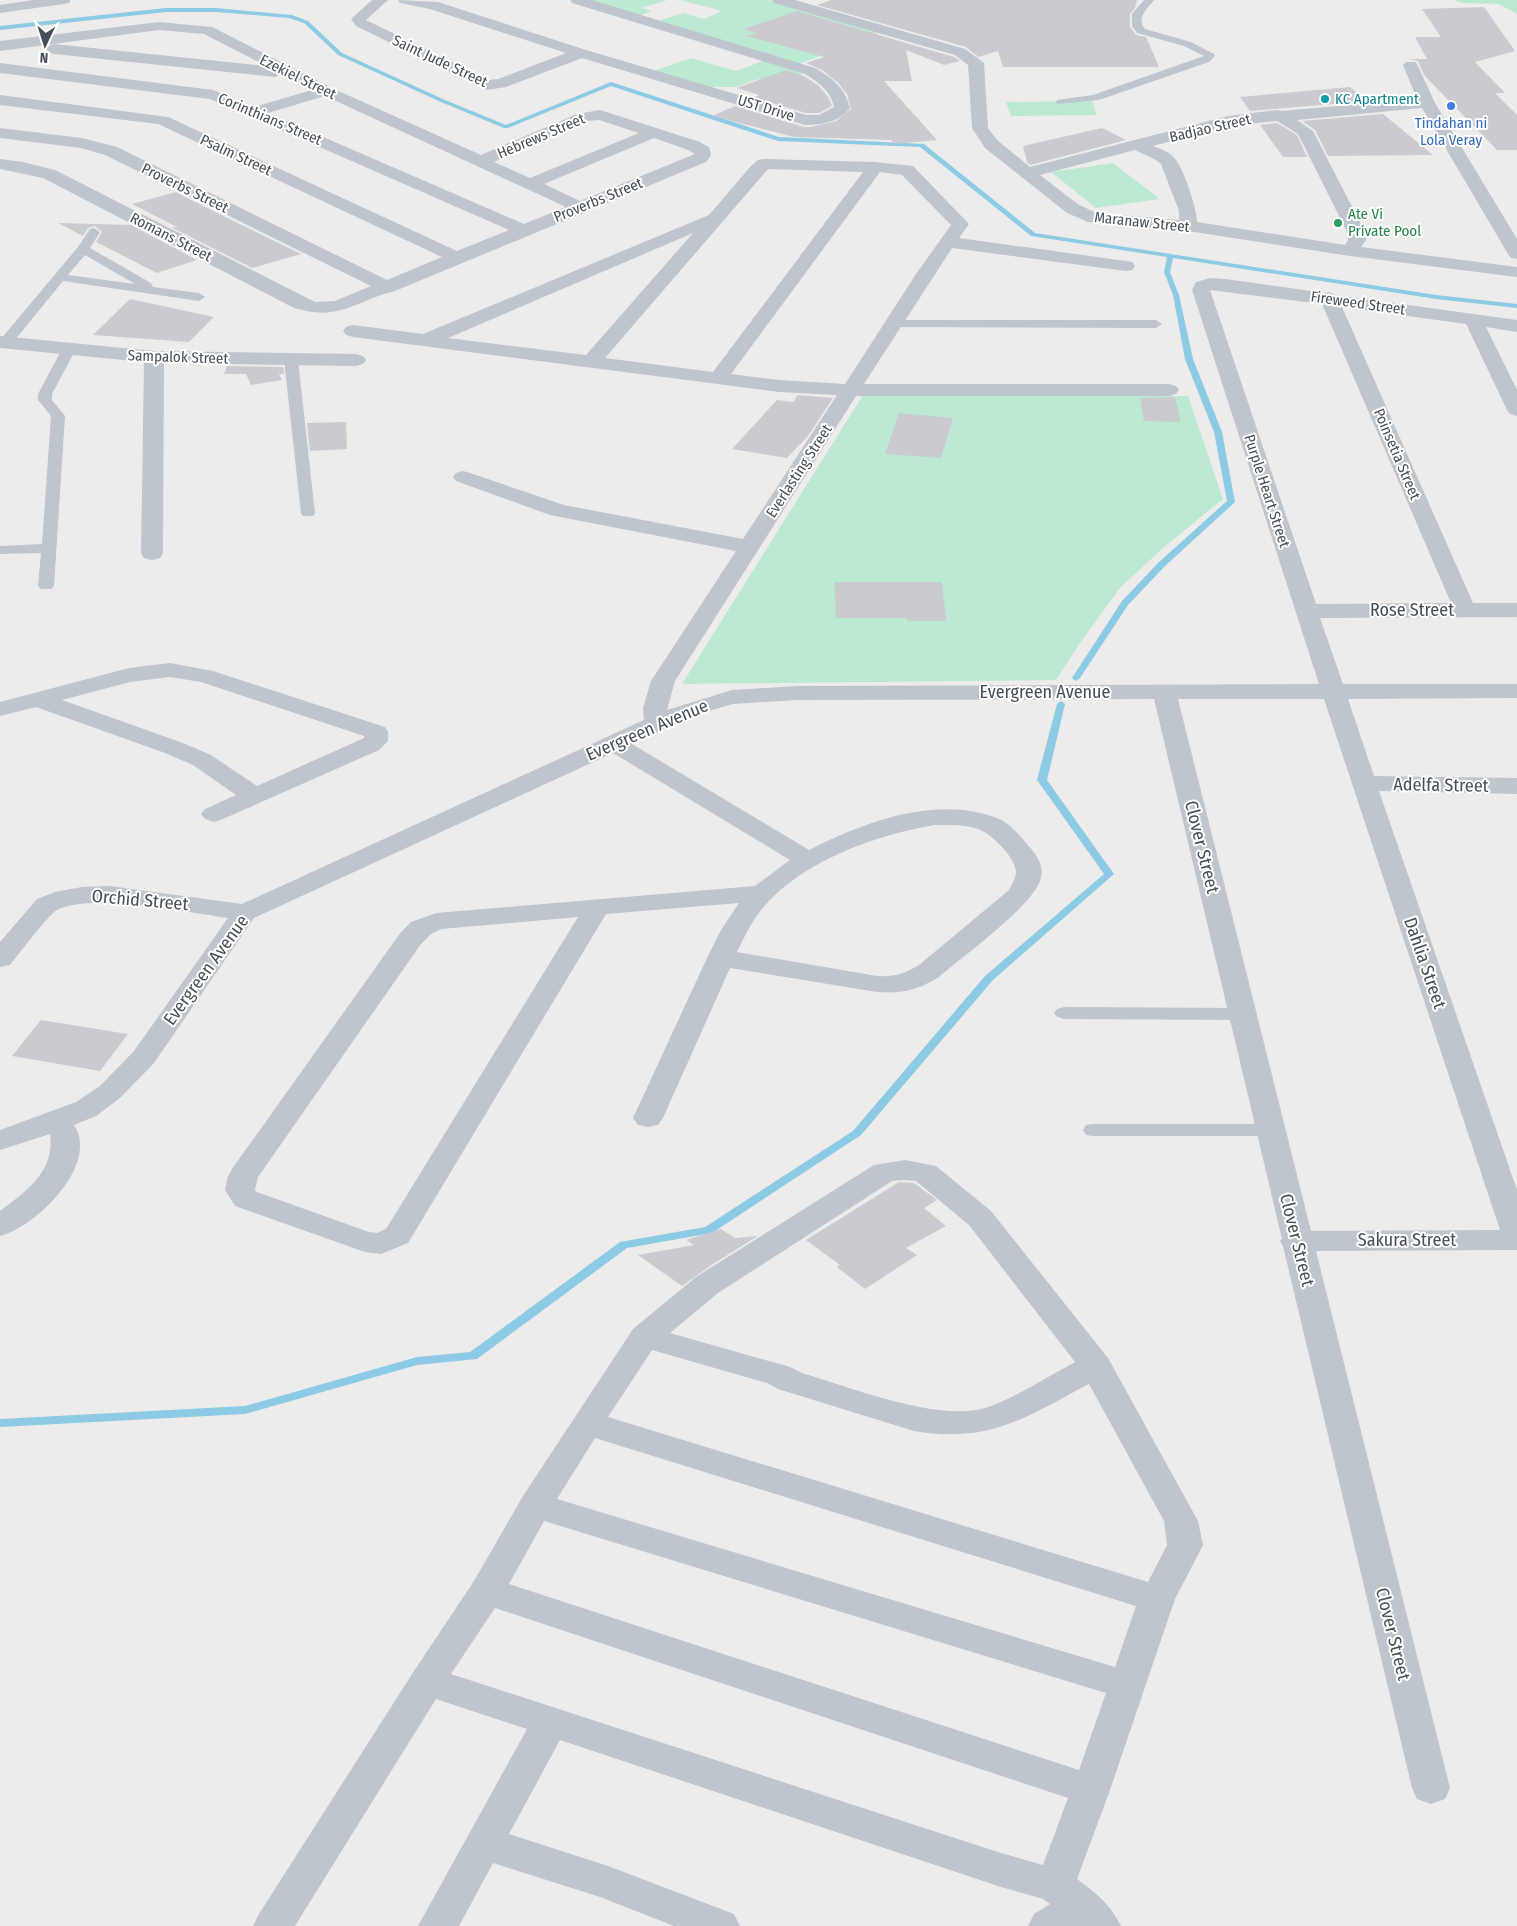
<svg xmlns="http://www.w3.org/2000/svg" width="1517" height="1926" font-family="'Fira Sans Condensed',sans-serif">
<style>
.green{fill:#bce9d1}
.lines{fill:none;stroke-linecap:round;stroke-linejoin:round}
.stream{fill:#8dcae3;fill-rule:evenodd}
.building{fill:#cacad0}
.service{fill:#bec5cd;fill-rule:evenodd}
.minor{fill:#bec5cd;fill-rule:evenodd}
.culture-dot{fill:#0f9aa8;stroke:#fff;stroke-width:2}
.shop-dot{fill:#3f7fe0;stroke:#fff;stroke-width:2}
.leisure-dot{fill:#2e9e5b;stroke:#fff;stroke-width:2}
.labels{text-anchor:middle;stroke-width:4;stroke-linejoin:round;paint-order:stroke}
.far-street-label{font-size:15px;fill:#464e57;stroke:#fff}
.far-culture-label{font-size:15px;fill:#0d838f;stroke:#fff;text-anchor:start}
.far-shop-label{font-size:15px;fill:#366cbe;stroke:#fff}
.far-leisure-label{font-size:15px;fill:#27864d;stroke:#fff;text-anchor:start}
.street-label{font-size:18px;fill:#464e57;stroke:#fff}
</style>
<rect width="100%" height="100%" fill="#eeeceb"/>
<g class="green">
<path d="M583 0H667L642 8 651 11 636 17Z"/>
<path d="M680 0H769L875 31 878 36 798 64 656 22 683 13 704 19 722 11Z"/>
<path d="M1454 0H1517V14L1499 4 1462 3Z"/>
<path d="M691 58 736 71 763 61 804 73 775 83 758 79 736 87H706L653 71Z"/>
<path d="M1092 101 1097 115 1011 116 1006 102Z"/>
<path d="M1113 163 1160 199 1096 208 1051 172Z"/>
<path d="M863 395 1188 396 1223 499 1163 548 1120 588 1080 643 1056 680 682 684Z"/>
</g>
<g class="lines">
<g class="stream">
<path d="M166 8H216L292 15 308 21 342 53 445 100 506 125 611 82 779 137 924 144 1035 233 1436 295 1517 304V308L1436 299 1173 258 1170 272 1179 295 1193 359 1222 432 1235 502 1165 566 1128 605 1080 678 1076 681 1072 678 1122 601 1159 562 1227 501 1214 432 1185 359 1173 295 1164 272 1167 257 1031 236 920 147 778 141 611 86 508 128H504L441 102 338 55 304 23 289 18 216 12H166L0 30V26Z"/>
<path d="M1061 701 1065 704 1047 780 1114 874 993 980 861 1135 712 1233 627 1248 477 1359 417 1365 245 1414 0 1427V1419L245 1406 417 1357 470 1352 620 1242 705 1227 853 1131 985 976 1104 874 1037 780 1057 704Z"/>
</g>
</g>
<g class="building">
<path d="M831 0H1137L1135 8 1130 14V27L1136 35 1146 37 1159 67H1003L998 51 978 57 966 47 817 5Z"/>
<path d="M1484 7 1515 51 1475 62 1505 93H1495L1517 115V150H1497L1424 75 1418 61 1408 59H1427L1415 37H1441L1422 9Z"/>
<path d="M797 11 954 57 960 61 944 65 906 50 912 81H884L937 140 895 144 891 140 794 137 712 116 735 106 804 127H811L836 121 851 109 847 94 838 83 822 70 806 63 824 57 747 36 756 33 744 29Z"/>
<path d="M786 70 804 76 818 85 828 97 832 106 819 113H806L754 98 759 95 737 88Z"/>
<path d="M1350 87 1368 101 1250 111 1240 97Z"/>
<path d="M1383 114 1433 155 1328 156 1315 130 1302 121Z"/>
<path d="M1277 123 1297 135 1307 157H1283L1260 125Z"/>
<path d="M1102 128 1126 140 1030 165 1027 162 1023 146Z"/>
<path d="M176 192 189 199 301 254 252 268 171 227H177L132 204Z"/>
<path d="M58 223 131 225 197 260 157 273 96 242 102 232 95 226 88 228 83 236Z"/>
<path d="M130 299 214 317 189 342 93 335Z"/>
<path d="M227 366 283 367 284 374H279L282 380 251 385 246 374H224Z"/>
<path d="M798 395 833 398 808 436 787 458 732 449 777 400 793 402Z"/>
<path d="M1175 397 1181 422 1144 421 1140 398Z"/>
<path d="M899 413 953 418 941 458 885 454Z"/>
<path d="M346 422 347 449 310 451 307 423Z"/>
<path d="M834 582H942L946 621H907V618H836Z"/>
<path d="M41 1020 128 1034 100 1071 12 1056Z"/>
<path d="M899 1182 914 1183 937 1200 924 1208 946 1226 906 1248 917 1255 865 1289 837 1267 840 1265 806 1240Z"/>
<path d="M721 1229 735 1238 758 1236 713 1264 682 1286 638 1255 694 1245 686 1240Z"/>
</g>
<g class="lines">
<g class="service">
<path d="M1144 0H1154C1147 9 1136 18 1145 29L1191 42 1214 54 1215 56 1209 62 1099 100 1057 104 1056 102 1057 100 1093 95 1204 56 1184 46 1137 33 1132 26V14Z"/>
<path d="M94 228 100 232 90 248 151 283 153 287 199 293 205 297 199 301 63 281 10 346H0V340L78 247 90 229ZM85 255 135 284 68 275Z"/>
<path d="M893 320H1156L1162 324 1156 328 888 327 887 324Z"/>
<path d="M69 345 76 349 52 394V400L65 416 54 586 51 589H41L38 586 41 553 0 554V546L42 544 51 416 38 400V394L62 349Z"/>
<path d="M291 356 298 360 315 513 313 516H303L301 513 284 360Z"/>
<path d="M1064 1007 1242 1008 1249 1010 1252 1014 1249 1018 1242 1020 1064 1019 1057 1017 1054 1013 1057 1009Z"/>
<path d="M1093 1124H1270L1277 1125 1280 1130 1277 1135 1270 1136H1093L1086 1135 1083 1130 1086 1125Z"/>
</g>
<g class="minor">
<path d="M33 0H71L69 3 64 4 0 13V5Z"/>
<path d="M372 0H388L366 20 489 80 498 79 566 53 430 9 400 3 398 0 438 2 586 50 806 115H819L834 107C831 91 818 82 805 74L572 3 570 0H592L815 68C831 77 846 89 850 108 840 122 821 125 805 125L582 58 506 87 487 90 356 26 351 19Z"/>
<path d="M772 0H795L965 49 984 63 988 128 997 140 1030 167 1228 116 1277 110 1282 111 1417 99 1403 65 1406 62H1416L1435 103 1517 239V259L1511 258 1508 254 1422 108 1297 120 1313 131 1366 234V240L1361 247 1517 267V277L1350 256 1188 231 1088 222 1067 213 985 148 972 128 968 65 955 55 774 3ZM1277 121 1298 134 1348 234V240L1345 245 1197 222C1197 209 1184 170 1176 160 1170 152 1161 149 1153 146L1228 126ZM1135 150 1156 160 1161 164 1179 211V220L1097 213 1079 205 1040 175Z"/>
<path d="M159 22 212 27 332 88 481 155 577 114 600 110 700 142 709 147 711 155 706 162 395 291C354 301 338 323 292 307L43 178 0 169V159L23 162 55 170 315 302 335 301 371 286 105 155 81 148 0 138V128L82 138 117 147 387 280 442 257 158 124 0 105V95L168 117 457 251 509 230 210 99 0 73V63L213 90 254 107 312 90 281 74 275 77 54 54 49 52 46 49 49 46 54 44 266 66 204 34 159 30 0 51V41ZM325 96 566 207 524 224 268 113ZM599 120 639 133 530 178 494 162 586 121ZM654 138 688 150 695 154 580 201 544 184Z"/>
<path d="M764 159 875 162 913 166 969 224 959 238 1126 261 1132 262 1135 266 1132 270 1126 271 952 248 864 384H1169L1176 386 1179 390 1176 394 1169 396H856L675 681 667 710 732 690 798 686 1319 684 1192 290 1196 282 1210 278 1225 279 1325 293 1329 292 1336 295 1517 320V332L1486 327 1517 390V416L1510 414 1507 410 1466 324 1342 307 1473 603H1517V617L1320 618 1343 684H1517V698L1348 699 1374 776 1517 778V794L1379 791 1517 1190V1250L1316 1251 1450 1788 1445 1799 1431 1804 1417 1799 1412 1788 1283 1246 1280 1241 1282 1239 1154 699 798 700 733 704 695 715 632 744 809 850C864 822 938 794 999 819 1010 823 1019 835 1027 844 1036 854 1046 867 1040 881 1030 908 963 956 939 977 918 990 901 994 877 992L730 968 663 1118 658 1125 648 1127 638 1125 633 1118 707 958 721 930 739 903 606 914 408 1243 381 1254 365 1252 235 1206 225 1190 228 1176 232 1169 401 932 411 922 436 913 755 886 790 860 613 753 254 918 154 1063 120 1098 96 1116 74 1125C100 1164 36 1227 0 1236V1211C27 1191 55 1171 50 1134L0 1150V1130L76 1102 100 1086 134 1051 228 918C187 912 91 892 57 910 48 915 19 954 10 965L0 967V942L37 899 55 892 82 887 110 886 242 904 644 720 643 708 651 681 736 551 550 515 456 481 453 477 456 473 463 471 470 473 564 505 743 539 837 395 779 392 353 337 346 335 343 331 346 327 353 325 423 334 709 215 751 166 758 160ZM768 169 863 172 713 372 605 358ZM880 172 902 175 951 225 916 274 845 384 779 380 731 374ZM693 233 586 355 448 338ZM1210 290 1322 304 1451 603 1316 604ZM1178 699H1324L1500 1230 1311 1231ZM935 825C950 825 964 824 978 829 991 833 1016 858 1016 872 1016 878 1012 884 1009 890L919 965C904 974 894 977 877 976L737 952C744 938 751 922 762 909 801 861 876 835 935 825ZM578 917 386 1229 377 1233 369 1232 257 1192 255 1190 258 1177 421 944 431 934 441 929Z"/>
<path d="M0 336 154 351 356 354 363 356 366 360 363 364 356 366 164 363 163 553 160 558 152 560 144 558 141 553 144 362 0 348Z"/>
<path d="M170 663 213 671 385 727 388 732V741L379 750 223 819 214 822 205 819 201 814 205 809 236 795 193 765 165 753 36 707 0 716V702L129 668ZM170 677 201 682 364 736V738L257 786 211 755 183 743 62 700 130 682Z"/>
<path d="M905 1160 936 1166 991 1211 1108 1358 1198 1521 1203 1545 1175 1599 1110 1790 1077 1879C1095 1892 1111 1905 1121 1926H1028L1034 1914 1050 1904 1043 1899 1001 1887 560 1740 509 1834 608 1866 734 1914 740 1926H674L600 1897 493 1863 459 1926H418L527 1729 436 1699 295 1926H253L259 1914 414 1671 474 1581 523 1496 633 1329 696 1277 874 1165ZM905 1180 916 1181 969 1225 1075 1362C1047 1377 1020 1395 991 1406 943 1425 850 1387 802 1373L790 1367 670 1333 718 1293 892 1181ZM652 1350 767 1383 778 1389 914 1431C990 1444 1026 1417 1089 1384L1164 1521 1167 1545 1148 1582 608 1417ZM595 1438 1136 1606 1115 1667 557 1499ZM544 1521 1106 1693 1079 1770 509 1584ZM495 1608 1068 1798 1043 1865 1001 1853 451 1674Z"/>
</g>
</g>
<circle class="culture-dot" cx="1325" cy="99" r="5"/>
<circle class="shop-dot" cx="1451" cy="106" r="5"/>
<circle class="leisure-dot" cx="1338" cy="223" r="5"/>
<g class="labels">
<g class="far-street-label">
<text transform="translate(440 61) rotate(25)" y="5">Saint Jude Street</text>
<text transform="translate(298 77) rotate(26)" y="5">Ezekiel Street</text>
<text transform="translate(766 108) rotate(17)" y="5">UST Drive</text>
<text transform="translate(270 119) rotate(23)" y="5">Corinthians Street</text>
<text transform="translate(1210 128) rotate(-13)" y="5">Badjao Street</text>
<text transform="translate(541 136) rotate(-23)" y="5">Hebrews Street</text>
<text transform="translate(236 155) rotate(25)" y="5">Psalm Street</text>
<text transform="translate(185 188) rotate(26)" y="5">Proverbs Street</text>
<text transform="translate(598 200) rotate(-22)" y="5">Proverbs Street</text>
<text transform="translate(1142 222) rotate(6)" y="5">Maranaw Street</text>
<text transform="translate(171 237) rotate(27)" y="5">Romans Street</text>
<text transform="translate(1358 303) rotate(8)" y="5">Fireweed Street</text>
<text transform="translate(178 357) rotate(2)" y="5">Sampalok Street</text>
<text transform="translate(1397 454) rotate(67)" y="5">Poinsetia Street</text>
<text transform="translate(799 471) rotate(-57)" y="5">Everlasting Street</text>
<text transform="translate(1267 491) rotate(72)" y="5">Purple Heart Street</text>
</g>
<g class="far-culture-label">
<text x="1335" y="104">KC Apartment</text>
</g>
<g class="far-shop-label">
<text x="1451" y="128">Tindahan ni<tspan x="1451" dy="17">Lola Veray</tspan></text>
</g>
<g class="far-leisure-label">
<text x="1348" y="219">Ate Vi<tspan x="1348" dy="17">Private Pool</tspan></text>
</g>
<g class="street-label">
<text x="1412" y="616">Rose Street</text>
<text x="1045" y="698">Evergreen Avenue</text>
<text transform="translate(647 730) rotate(-23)" y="6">Evergreen Avenue</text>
<text transform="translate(1441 785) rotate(1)" y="6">Adelfa Street</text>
<text transform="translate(1202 847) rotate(76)" y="6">Clover Street</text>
<text transform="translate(140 900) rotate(5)" y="6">Orchid Street</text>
<text transform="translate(1425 963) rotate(71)" y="6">Dahlia Street</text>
<text transform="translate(206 970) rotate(-54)" y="6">Evergreen Avenue</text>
<text transform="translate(1297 1240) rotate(76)" y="6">Clover Street</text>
<text x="1407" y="1246">Sakura Street</text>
<text transform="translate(1393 1634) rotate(76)" y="6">Clover Street</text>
</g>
</g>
<g transform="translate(45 45) rotate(184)" stroke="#ffffff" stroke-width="4" paint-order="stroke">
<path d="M0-4L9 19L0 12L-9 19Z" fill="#464e57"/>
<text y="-8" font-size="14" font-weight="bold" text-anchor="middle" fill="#464e57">N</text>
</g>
</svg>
